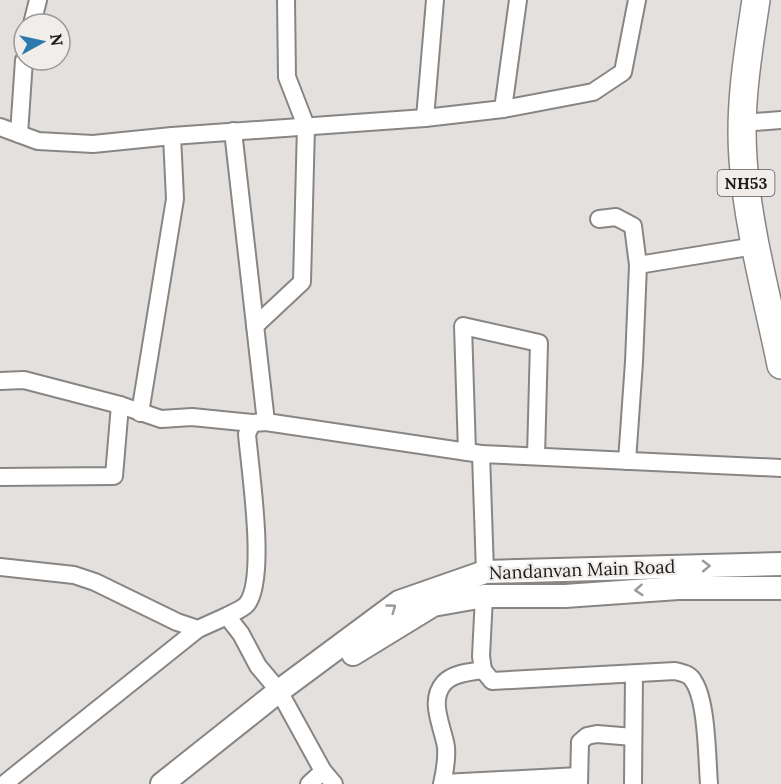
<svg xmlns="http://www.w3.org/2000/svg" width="781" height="784" font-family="Lora,serif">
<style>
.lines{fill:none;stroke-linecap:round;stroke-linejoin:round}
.minor-casing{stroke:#888684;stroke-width:20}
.secondary-casing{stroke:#888684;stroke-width:26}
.trunk-casing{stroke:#888684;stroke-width:30}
.minor{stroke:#fff;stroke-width:16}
.secondary{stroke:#fff;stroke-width:22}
.trunk{stroke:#fff;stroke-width:27}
.oneway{stroke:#999998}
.labels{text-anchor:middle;stroke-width:4.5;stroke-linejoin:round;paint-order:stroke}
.shield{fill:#f0edeb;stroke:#5c5b59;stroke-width:1.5}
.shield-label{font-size:16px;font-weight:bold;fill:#1d1c1b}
.street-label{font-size:18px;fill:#1d1c1b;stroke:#f0edeb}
</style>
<rect width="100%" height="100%" fill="#e3e0de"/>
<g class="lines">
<defs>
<g id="minor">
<path d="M32 24 38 0"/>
<path d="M503 109 518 0"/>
<path d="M425 118 435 0"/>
<path d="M743 123 781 120"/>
<path d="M0 127 38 141 93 144 172 136 425 118 503 109 593 92 623 72 637 0"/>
<path d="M233 131 266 422"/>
<path d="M19 134 24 60"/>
<path d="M599 219 616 217 633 226 638 265 755 246"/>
<path d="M255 326 302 282 306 126 287 77 286 0"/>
<path d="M0 381 24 380 120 405 161 419 192 417 252 423"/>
<path d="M140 413 175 199 172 136"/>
<path d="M467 452 463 326 539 343 536 456"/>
<path d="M627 461 634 362 638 265"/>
<path d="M0 477 114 476 120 405"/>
<path d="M0 567 74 575 95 582 177 622 198 629 227 616"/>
<path d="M485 572 481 454 781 468"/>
<path d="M484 596 481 656 483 670 492 681 675 671C683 673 690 674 694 682 707 702 707 759 709 784"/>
<path d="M443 783 579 776"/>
<path d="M4 784 198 629"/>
<path d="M309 784 323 771"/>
<path d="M334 784 323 771 279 691 258 666 241 634 227 616C232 613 243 609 247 604 267 578 250 470 247 434L252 423 266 422 481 454"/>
<path d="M442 784C445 771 447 759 446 747 443 727 428 701 444 683 453 673 471 672 483 670"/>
<path d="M579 784 580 742 587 736 597 734 633 737"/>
<path d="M633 784 634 674"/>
</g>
<g id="secondary">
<path d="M353 654 433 605 484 596H565L678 588H781"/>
<path d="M162 784 279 691 399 602 485 572 781 564"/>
</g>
<path id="trunk" d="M756 0C748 53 739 105 743 159 748 229 767 296 781 365"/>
</defs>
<use href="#minor" class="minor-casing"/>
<use href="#secondary" class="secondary-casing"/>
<use href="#trunk" class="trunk-casing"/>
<use href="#minor" class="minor"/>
<use href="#secondary" class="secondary"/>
<use href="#trunk" class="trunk"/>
</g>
<defs><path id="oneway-chevron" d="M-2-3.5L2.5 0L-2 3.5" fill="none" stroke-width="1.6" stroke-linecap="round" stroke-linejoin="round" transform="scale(1.5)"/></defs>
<g class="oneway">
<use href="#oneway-chevron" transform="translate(706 566) rotate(-1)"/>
<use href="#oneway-chevron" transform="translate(639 590) rotate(176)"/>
<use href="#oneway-chevron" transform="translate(392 608) rotate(-36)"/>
</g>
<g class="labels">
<rect class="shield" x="717.5" y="170" width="57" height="26" rx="4.5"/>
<g class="shield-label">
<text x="746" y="189">NH53</text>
</g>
<g class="street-label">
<text transform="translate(582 570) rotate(-2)" y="6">Nandanvan Main Road</text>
</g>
</g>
<g transform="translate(42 42) rotate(82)"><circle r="28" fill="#f0edeb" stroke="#9c9998" stroke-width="1.5"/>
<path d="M0-4.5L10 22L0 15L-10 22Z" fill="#2c7aac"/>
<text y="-9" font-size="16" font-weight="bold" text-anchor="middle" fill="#1d1c1b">N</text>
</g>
</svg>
